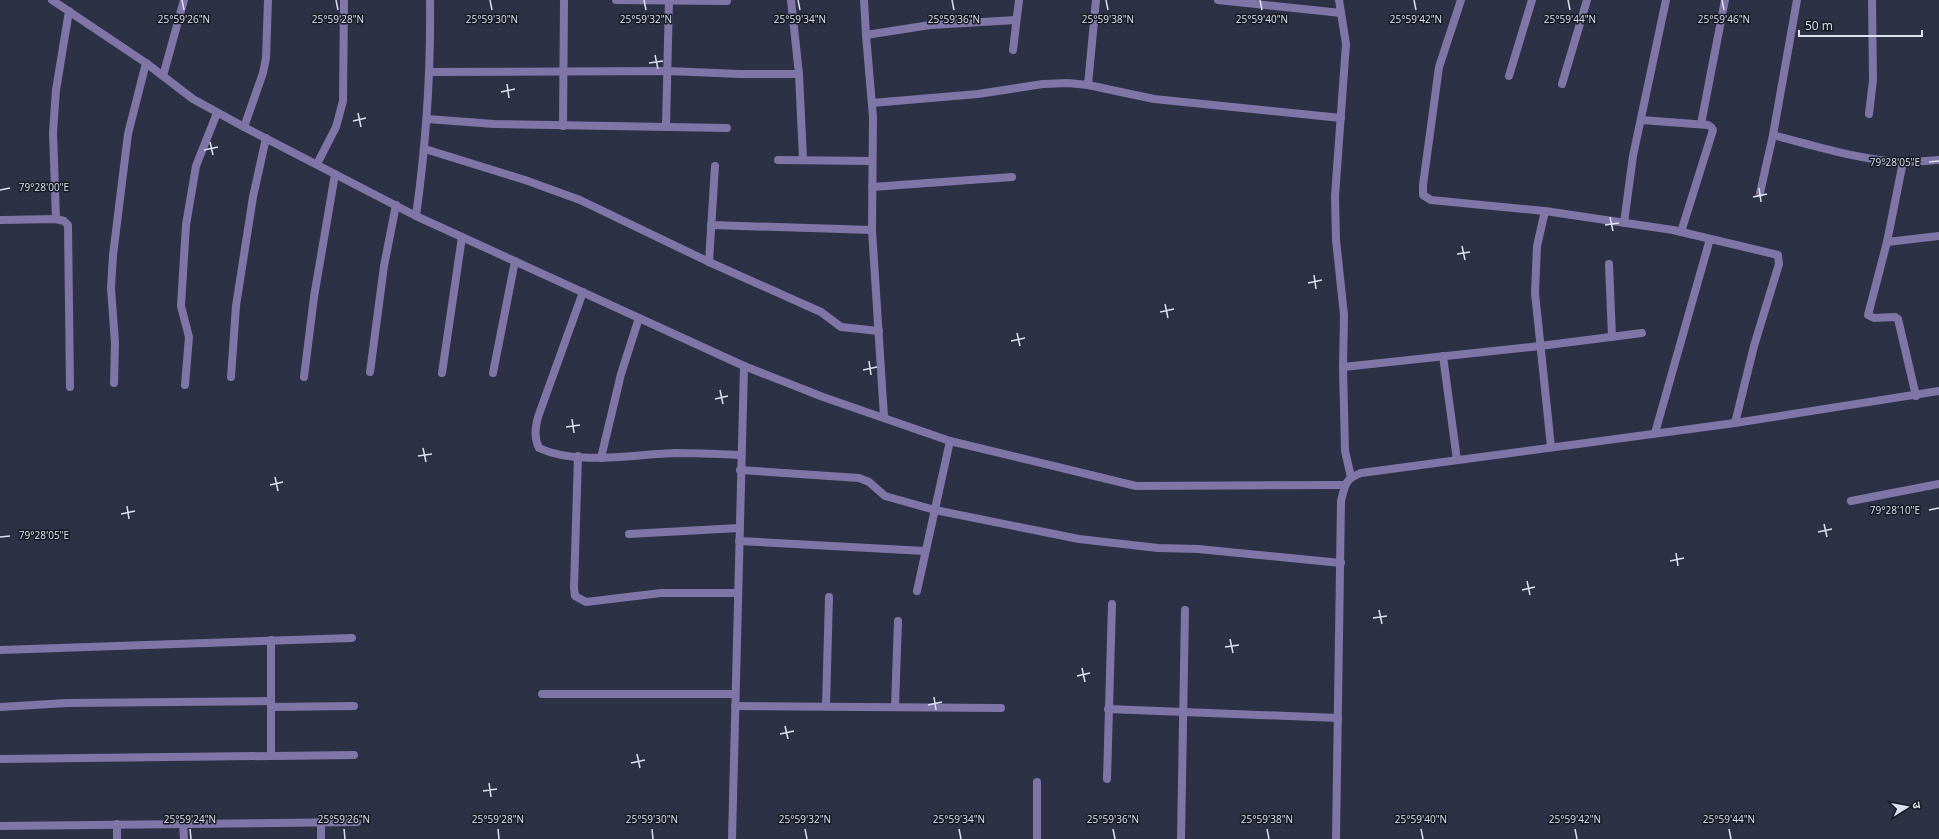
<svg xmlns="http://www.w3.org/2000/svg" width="1939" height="839" font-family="'Open Sans','Noto Sans Devanagari',sans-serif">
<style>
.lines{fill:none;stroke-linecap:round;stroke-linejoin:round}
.minor{stroke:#7f75a7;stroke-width:8}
.ticks{fill:none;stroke:#dde1ef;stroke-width:1.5}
.ticks-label{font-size:10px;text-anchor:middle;fill:#dde1ef;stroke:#171a23;stroke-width:3;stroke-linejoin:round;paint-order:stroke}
</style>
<rect width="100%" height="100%" fill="#2c3146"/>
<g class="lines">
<g class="minor">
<path d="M52 0 146 63 193 99 244 127 416 216 744 366 823 397 950 441 1136 486 1345 485"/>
<path d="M616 0 727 1"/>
<path d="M791 0 799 74 803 159"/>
<path d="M864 0 866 35 873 117 872 230 884 417"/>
<path d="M1218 0 1341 13"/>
<path d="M1339 0 1346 44 1335 196 1336 240 1344 315 1343 367 1345 451 1351 477"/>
<path d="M1461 0 1439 67 1423 185V195L1431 200 1545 211 1673 230 1778 255 1779 264 1754 346 1735 423"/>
<path d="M866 35 930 25 1016 20"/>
<path d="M1013 50 1019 0"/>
<path d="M430 72 668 71 740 74H799"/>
<path d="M163 76 184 0"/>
<path d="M1509 76 1532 0"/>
<path d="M1562 84 1587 0"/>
<path d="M1088 85 1096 0"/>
<path d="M872 103 978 94 1043 84 1068 83 1088 85 1154 99 1341 118"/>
<path d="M1869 114 1873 80 1872 0"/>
<path d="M427 119 494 124 727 128"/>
<path d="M1641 120 1708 125 1711 127 1713 130 1681 232"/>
<path d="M1701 124 1725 0"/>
<path d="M563 126 564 0"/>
<path d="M666 126 669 0"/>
<path d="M244 127 263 73 266 58 268 0"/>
<path d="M1773 135C1810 145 1848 156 1887 161 1904 163 1922 161 1939 160"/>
<path d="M425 149 525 180 580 200 709 262 821 312 841 327 879 331"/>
<path d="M778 160 872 161"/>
<path d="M1903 162 1887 242 1868 315 1874 318 1895 317 1898 319 1916 396"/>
<path d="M317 164 336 127 343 101 344 0"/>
<path d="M872 187 1012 177"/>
<path d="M1760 193 1773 135 1797 0"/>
<path d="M1545 211 1537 246 1535 293 1551 447"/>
<path d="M416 216C426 144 431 73 430 0"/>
<path d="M56 219 53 132 56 90 69 11"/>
<path d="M0 220 56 219 64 221 68 225 70 387"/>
<path d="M1624 223 1633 156 1666 0"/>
<path d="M711 225 872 230"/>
<path d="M1887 242 1939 236"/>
<path d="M709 262 715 166"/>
<path d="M1609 264 1612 337"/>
<path d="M583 292 538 417C535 429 534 437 539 448 577 466 635 454 676 453 697 453 719 454 740 455"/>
<path d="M1443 356 1457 460"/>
<path d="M1343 367 1540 346 1642 333"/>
<path d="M370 372 384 266 396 205"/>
<path d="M442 373 462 237"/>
<path d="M493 373 515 261"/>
<path d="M231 377 236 306 253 197 266 138"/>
<path d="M304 377 314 297 335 174"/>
<path d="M114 383 115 343 111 288 113 255 128 134 146 63"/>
<path d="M185 385 189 337 181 306 186 225 196 166 217 113"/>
<path d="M1655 433 1710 239"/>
<path d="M578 456 574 588 575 596 586 602 661 593H737"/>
<path d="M601 458 621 374 639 318"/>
<path d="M740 470 859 478 869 482 885 496 935 510 1079 539 1158 548 1198 549 1341 563"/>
<path d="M1851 501 1939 484"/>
<path d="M629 534 739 528"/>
<path d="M739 541 925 551"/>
<path d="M917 591 950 441"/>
<path d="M0 650 352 638"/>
<path d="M542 694H735"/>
<path d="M735 706 1001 708"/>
<path d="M826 706 829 597"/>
<path d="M0 707 67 703 271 701"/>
<path d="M271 707 354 706"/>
<path d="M895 707 898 621"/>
<path d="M1108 709 1338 718"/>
<path d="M271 755V640"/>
<path d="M0 759 354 755"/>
<path d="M1107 779 1112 604"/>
<path d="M321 823V839"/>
<path d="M117 824V839"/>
<path d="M183 824 184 839"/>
<path d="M0 826 357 822"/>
<path d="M732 839 744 366"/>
<path d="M1037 839V782"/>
<path d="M1181 839 1185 610"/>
<path d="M1336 839 1341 501C1345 485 1345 479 1361 473L1735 423 1939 391"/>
</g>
</g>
<path class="ticks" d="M182 0 184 10M336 0 338 10M490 0 492 10M644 0 646 10M798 0 800 10M952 0 954 10M1106 0 1108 10M1260 0 1262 10M1414 0 1416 10M1568 0 1570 10M1722 0 1724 10M655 55 658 69M649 63 663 61M507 84 509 98M501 92 515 89M358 113 361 127M353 121 366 118M210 142 213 155M204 150 218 147M1929 162 1939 161M1759 188 1761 202M0 190 10 188M1753 197 1767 194M1610 217 1613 231M1605 225 1619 223M1462 246 1465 260M1457 254 1470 252M1314 275 1316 289M1308 283 1322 280M1165 304 1168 318M1160 312 1174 309M1017 333 1020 346M1011 341 1025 338M869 361 871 375M863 370 877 367M720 390 723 404M715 399 728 396M572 419 574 433M566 427 580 425M423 448 426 462M418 456 432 454M275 477 278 491M270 485 283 482M127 506 129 519M1929 510 1939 508M121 514 135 511M1824 524 1827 537M1818 532 1832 529M0 537 10 536M1676 553 1678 566M1670 561 1684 558M1527 581 1530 595M1522 590 1535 587M1379 610 1382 624M1373 618 1387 616M1230 639 1233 653M1225 647 1239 645M1082 668 1085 682M1077 676 1090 673M934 697 936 710M928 705 942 702M785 726 788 739M780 734 794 731M637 754 640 768M631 763 645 760M489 783 491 797M483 791 497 789M190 829 191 839M344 829 345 839M498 829 499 839M652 829 653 839M805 829 807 839M959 829 961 839M1113 829 1115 839M1267 829 1269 839M1421 829 1423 839M1575 829 1577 839M1729 829 1731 839"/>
<g class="ticks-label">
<text x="184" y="23">25°59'26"N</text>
<text x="338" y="23">25°59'28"N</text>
<text x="492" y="23">25°59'30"N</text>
<text x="646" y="23">25°59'32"N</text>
<text x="800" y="23">25°59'34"N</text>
<text x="954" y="23">25°59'36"N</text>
<text x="1108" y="23">25°59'38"N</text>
<text x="1262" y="23">25°59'40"N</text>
<text x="1416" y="23">25°59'42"N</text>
<text x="1570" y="23">25°59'44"N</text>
<text x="1724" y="23">25°59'46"N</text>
<text x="1895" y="166">79°28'05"E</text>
<text x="44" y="191">79°28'00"E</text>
<text x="1895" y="514">79°28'10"E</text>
<text x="44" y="539">79°28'05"E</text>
<text x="190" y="823">25°59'24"N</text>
<text x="344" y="823">25°59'26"N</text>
<text x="498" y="823">25°59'28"N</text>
<text x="652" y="823">25°59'30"N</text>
<text x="805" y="823">25°59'32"N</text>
<text x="959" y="823">25°59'34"N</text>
<text x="1113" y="823">25°59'36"N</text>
<text x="1267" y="823">25°59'38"N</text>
<text x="1421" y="823">25°59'40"N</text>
<text x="1575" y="823">25°59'42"N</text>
<text x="1729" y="823">25°59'44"N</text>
</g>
<g transform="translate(1907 807) rotate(79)" stroke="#171a23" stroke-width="3" paint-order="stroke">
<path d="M0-3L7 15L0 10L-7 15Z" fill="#dde1ef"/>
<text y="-6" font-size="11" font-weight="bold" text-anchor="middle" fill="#dde1ef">उ</text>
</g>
<path d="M1799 30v6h123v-6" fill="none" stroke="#dde1ef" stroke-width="2"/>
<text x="1805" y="30" font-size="12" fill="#dde1ef" stroke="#171a23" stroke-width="3" paint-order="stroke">50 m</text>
</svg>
